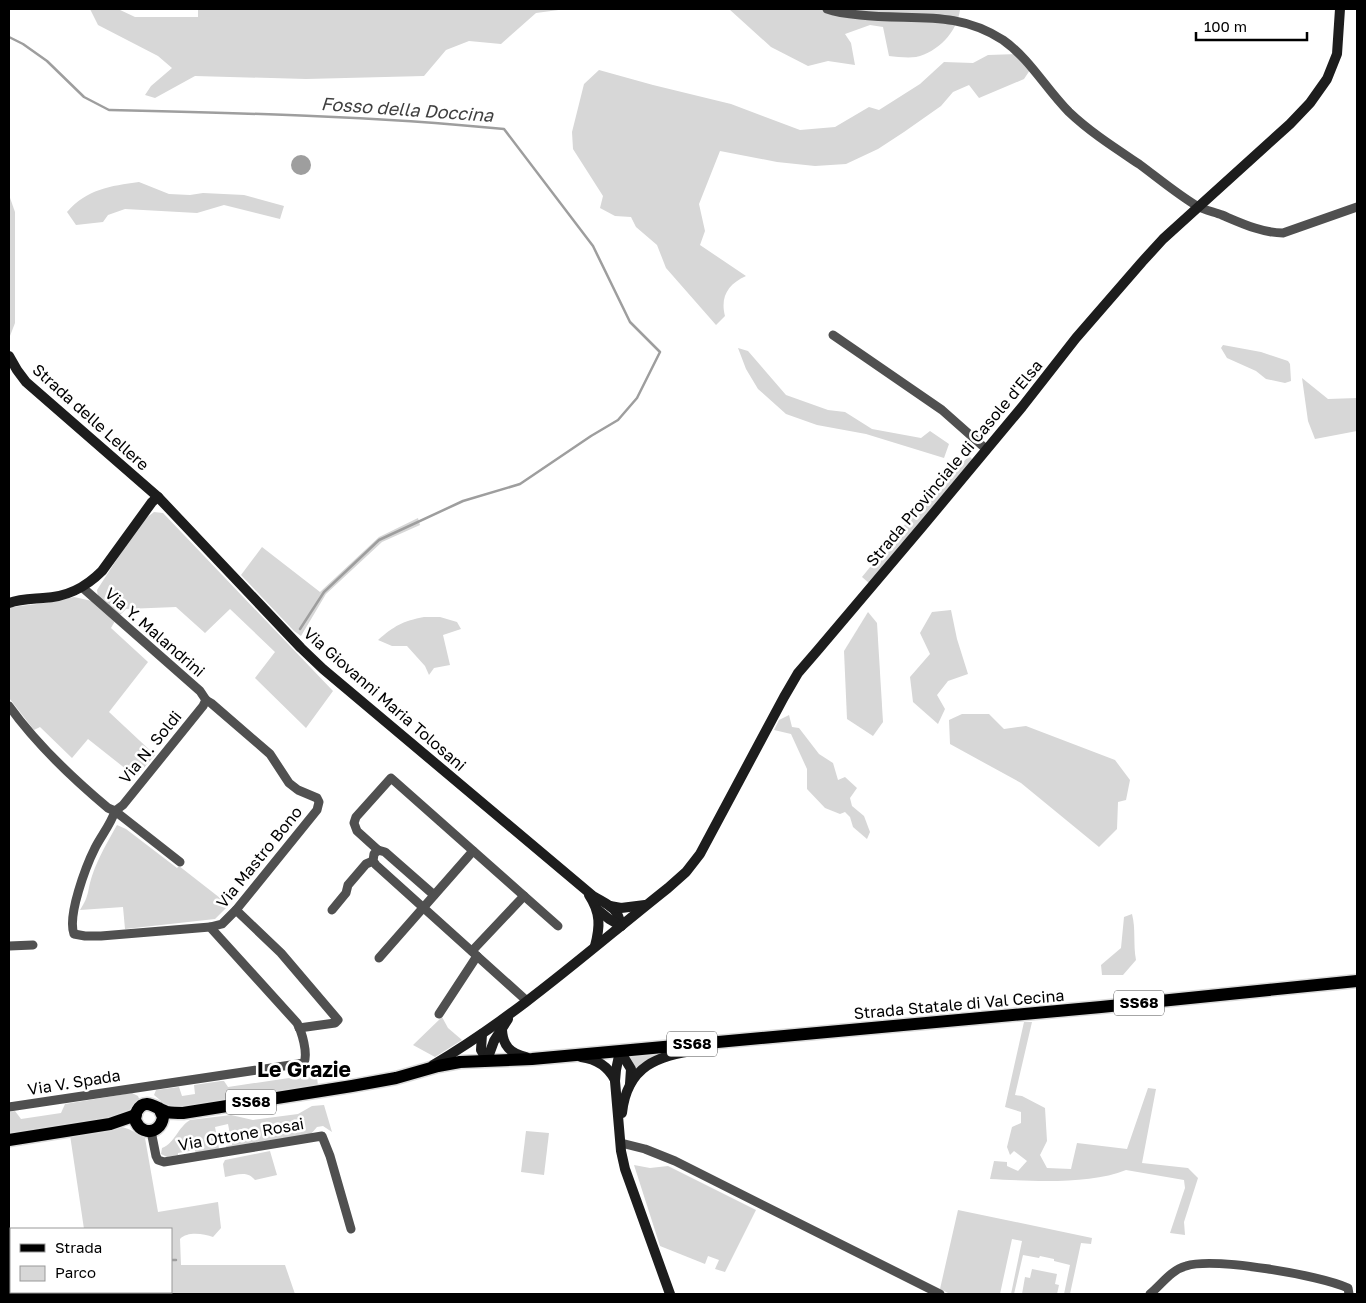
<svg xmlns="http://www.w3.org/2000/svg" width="1366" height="1303" font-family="'Golos Text',sans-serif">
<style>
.green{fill:#d7d7d7}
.water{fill:#9e9e9e}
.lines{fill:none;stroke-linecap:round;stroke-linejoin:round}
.stream{stroke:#9e9e9e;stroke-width:2.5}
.primary-casing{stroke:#dbdbdb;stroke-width:15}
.street{stroke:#505050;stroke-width:9}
.secondary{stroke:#1d1d1d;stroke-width:10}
.primary{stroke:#000;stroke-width:12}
.labels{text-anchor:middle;stroke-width:5;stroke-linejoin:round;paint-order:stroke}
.shield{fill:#fff;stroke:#4c4c4c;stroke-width:1}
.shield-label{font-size:15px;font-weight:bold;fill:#000}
.street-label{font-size:16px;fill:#000;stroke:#fff}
.water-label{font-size:18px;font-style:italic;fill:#3f3f3f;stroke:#fff}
.district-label{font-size:21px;font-weight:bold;fill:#000;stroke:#fff}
</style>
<rect width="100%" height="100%" fill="#fff"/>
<g class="green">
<path d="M90 9H118L135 17H198V9H566L536 13 501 44 469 41 446 50 424 76 306 79 195 76 155 98 145 95 151 86 172 68 158 56 98 25Z"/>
<path d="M729 9H954L960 10C957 32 938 52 916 57 908 58 897 57 889 56L883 27 870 25 845 34 851 43 855 65 828 61 808 66 771 47Z"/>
<path d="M1019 54 1032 67 1024 79 979 98 969 85 953 92 941 106 904 132 878 149 846 164 815 166 777 162 720 151 699 204 705 231 700 245 746 276C728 284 720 297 725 316L716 325 666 268 657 245 636 227 631 217 615 216 600 208 603 196 573 149 572 132 584 84 599 70 653 85 731 104 800 130 835 127 869 107 879 110 920 84 944 62 973 63 988 55Z"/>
<path d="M139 182 169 194 190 195 203 193 244 195 284 206 280 219 224 205 197 213 125 209 108 215 103 222 76 225 67 212C87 189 110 186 139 182Z"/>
<path d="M9 195 15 212V323L10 336Z"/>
<path d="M1223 345 1261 352 1288 361 1290 364 1291 381 1285 383 1266 379 1256 371 1227 358 1221 348Z"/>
<path d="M738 348 748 351 786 395 828 410 845 412 872 429 921 438 930 431 949 444 944 458 866 434 817 425 786 414 758 389 746 369Z"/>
<path d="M1302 378 1328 399 1357 398V431L1315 439 1308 421Z"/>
<path d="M969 456 973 460 869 583 862 577 924 501 938 477H949Z"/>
<path d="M154 512 163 513 333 691 306 728 255 678 275 652 230 609 205 633 176 607 126 609 120 615 98 597 97 590 141 522Z"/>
<path d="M418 518 420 525 382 542 326 594 301 636 294 631 241 575 262 547 320 592 379 537Z"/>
<path d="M74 597 92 601 115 621 111 628 148 662 109 712 155 755 136 777 88 739 72 758 40 727 34 730 9 698V609L12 607 45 603Z"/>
<path d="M951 610 957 639 968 674 948 681 937 695 945 709 938 724 913 702 910 677 930 654 920 633 932 612Z"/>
<path d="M868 612 877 623 883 722 873 736 847 719 844 651Z"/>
<path d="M424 617H440L457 622 461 629 443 635 450 665 434 668 429 675 425 666 407 646H392L378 640C394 626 403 621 424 617Z"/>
<path d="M962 714H989L1004 729 1026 726 1115 760 1130 780 1126 800 1118 802 1117 829 1099 847 1021 783 950 744 949 720Z"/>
<path d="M789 715 792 727 799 728 819 754 833 763 838 780 845 777 857 788 850 798 852 806 864 816 870 832 867 839 853 827 850 817 845 812 840 814 825 808 807 789V769L791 734 774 730 779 720Z"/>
<path d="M117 825 126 829 177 868 179 866 229 905 215 919 125 929 123 907 80 910C90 895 87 891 92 876 98 858 108 841 117 825Z"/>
<path d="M1132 914C1136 929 1133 944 1136 960L1123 975H1102L1101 965 1121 948 1124 917Z"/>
<path d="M442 1017 448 1028 462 1040 435 1057 413 1045Z"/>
<path d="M1024 1022H1032L1015 1095 1022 1096 1045 1108 1047 1141 1040 1155 1047 1168 1071 1169 1077 1143 1127 1149 1148 1088 1156 1089 1142 1163 1188 1168 1198 1178 1184 1222 1185 1235 1170 1233 1185 1188 1184 1180 1126 1170C1089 1185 1030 1181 990 1179L994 1161 1007 1162V1166L1018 1171 1027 1161 1014 1151 1010 1155 1007 1147 1012 1127 1021 1123V1112L1005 1107Z"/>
<path d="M663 1052 655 1056 634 1072 626 1056Z"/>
<path d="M309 1075 317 1077 318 1086 175 1109V1106L166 1105 154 1095 156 1090 179 1087 182 1096 195 1094 194 1085 221 1081H224L228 1087Z"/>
<path d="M132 1093 138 1096 140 1101 130 1113 117 1117 9 1134V1112L15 1111 21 1119 61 1113 65 1104Z"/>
<path d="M324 1105 332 1132 323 1126 317 1127 311 1134 227 1149 226 1146 232 1145 228 1124 215 1127 219 1148 218 1150 196 1154 195 1150 178 1153V1155L167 1157 161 1154 162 1148C175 1143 178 1127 190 1120L231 1115 253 1120 298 1114 312 1106Z"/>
<path d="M122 1127C131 1129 137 1134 145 1138L158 1212 218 1202 221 1228 213 1237C204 1234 188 1231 180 1239L181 1265H285L295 1294H89L88 1292H171V1229H84L70 1135Z"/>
<path d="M526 1131 549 1133 544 1175 521 1172Z"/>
<path d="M270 1151 277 1175 255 1180C247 1170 237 1175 225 1177L223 1164 225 1160Z"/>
<path d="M634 1165 650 1168 668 1166 756 1210 725 1272 715 1269 719 1260 708 1256 705 1264 660 1246Z"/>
<path d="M958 1210 1092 1238 1091 1244 1081 1243 1070 1294H1064L1070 1265 1054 1261V1259L1040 1256 1039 1258 1023 1255 1014 1294H1011L1022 1241 1012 1239 1000 1294H950L940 1289Z"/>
<path d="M1032 1269 1057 1274 1055 1284 1059 1285 1057 1294H1022L1025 1277 1030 1278Z"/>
</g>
<circle class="water" cx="301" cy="165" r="10"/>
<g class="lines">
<g class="stream">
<path d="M9 37 23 44 47 61 84 97 109 110C240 113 372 116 504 129L593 246 630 322 660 352 637 398 618 420 591 436 520 484 463 501 379 540 324 592 300 629"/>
<path d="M171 1260H176"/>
<path d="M9 1275 11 1272"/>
</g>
<defs>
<g id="primary">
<path d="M159 1108 163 1117C162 1126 154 1134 144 1130 141 1129 138 1126 136 1122 135 1119 135 1114 137 1111 145 1096 157 1109 167 1112 173 1113 178 1113 183 1113L352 1086 396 1078 438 1066 460 1062 532 1059 620 1051 1101 1007 1357 981"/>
<path d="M9 1140 110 1124 136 1115"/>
</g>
</defs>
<use href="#primary" class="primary-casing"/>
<g class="street">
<path d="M827 9C838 13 849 14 860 15 911 21 956 9 1003 40 1030 59 1046 89 1069 112 1090 132 1115 148 1139 164 1158 178 1177 194 1197 206 1204 210 1214 212 1222 215 1241 223 1262 233 1283 233L1357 207"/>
<path d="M833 335 942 410 986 449"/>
<path d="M83 588 200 691 206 700"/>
<path d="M206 700 211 703 270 754 289 783 298 790 317 798 319 802 317 810 236 910 222 924 210 927"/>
<path d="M9 706C37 745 71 777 108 808L115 811 180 862"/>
<path d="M115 811 123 805 203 706 206 700"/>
<path d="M378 850 357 831 354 823 356 817 391 778 558 926"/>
<path d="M434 895 385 852 378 850 374 854 373 861 376 865 527 1001"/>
<path d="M236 910 281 953 338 1020 335 1023 299 1028"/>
<path d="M332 910 346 893 348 885 366 864 373 861"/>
<path d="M9 946 33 945"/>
<path d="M472 951 524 896"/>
<path d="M379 958 473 851"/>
<path d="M439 1014 477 956"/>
<path d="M9 1107 304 1063C308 1053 302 1032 297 1023L210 927 101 936H85L74 934C67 916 86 866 95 848 101 836 111 824 115 811"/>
<path d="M151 1131 156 1156 158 1160 164 1162 322 1136 330 1156 351 1229"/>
<path d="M621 1143 645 1149 675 1161 940 1294"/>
<path d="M1150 1294C1162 1284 1171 1270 1186 1266 1214 1257 1320 1275 1348 1288L1349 1294"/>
</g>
<g class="secondary">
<path d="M9 356 17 370 26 382 158 497 301 648 323 669 593 896C608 905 618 907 621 926"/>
<path d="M9 603C20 599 32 599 43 598 67 597 85 588 102 571L152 502 158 497"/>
<path d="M589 895C601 913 600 927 595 946"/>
<path d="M610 906 621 908 645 905"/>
<path d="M598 910 609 919 621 926"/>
<path d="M502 1030C503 1046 510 1053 526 1057"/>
<path d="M482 1034 481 1050 487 1060"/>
<path d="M620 1051 616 1070 615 1081 621 1151 625 1169 670 1294"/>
<path d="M620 1051 631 1069 630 1084"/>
<path d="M581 1057C596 1059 608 1066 615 1080"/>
<path d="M487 1060 494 1041 508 1019"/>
<path d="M433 1065C518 1015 591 949 668 888L686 872 700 854 784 697 798 673 817 651 922 527 1022 407 1076 338 1142 262 1163 239 1290 124 1310 103 1327 79 1337 54 1340 9"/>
<path d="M622 1113C627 1066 658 1055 699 1050"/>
</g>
<use href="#primary" class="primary"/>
</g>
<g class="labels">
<g class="shield">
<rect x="1114" y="990.5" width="50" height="25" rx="4"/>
<rect x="667" y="1031.5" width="50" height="25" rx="4"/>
<rect x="226" y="1089.5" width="50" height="25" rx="4"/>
</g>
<g class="shield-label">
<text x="1139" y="1008">SS68</text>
<text x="692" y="1049">SS68</text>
<text x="251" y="1107">SS68</text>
</g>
<g class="street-label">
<text transform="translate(91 417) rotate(42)" y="6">Strada delle Lellere</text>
<text transform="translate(954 463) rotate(-50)" y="6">Strada Provinciale di Casole d'Elsa</text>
<text transform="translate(155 632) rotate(41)" y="6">Via Y. Malandrini</text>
<text transform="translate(385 699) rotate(41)" y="6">Via Giovanni Maria Tolosani</text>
<text transform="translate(150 747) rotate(-51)" y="6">Via N. Soldi</text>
<text transform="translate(259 857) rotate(-51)" y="6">Via Mastro Bono</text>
<text transform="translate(959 1004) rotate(-5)" y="6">Strada Statale di Val Cecina</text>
<text transform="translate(74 1082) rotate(-9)" y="6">Via V. Spada</text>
<text transform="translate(241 1134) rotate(-10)" y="6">Via Ottone Rosai</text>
</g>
<g class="water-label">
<text transform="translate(407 110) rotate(4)" y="6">Fosso della Doccina</text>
</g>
<g class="district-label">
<text x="304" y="1077">Le Grazie</text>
</g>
</g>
<rect width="1366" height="1303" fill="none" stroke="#000000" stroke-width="20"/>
<rect x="10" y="1228" width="162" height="65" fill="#ffffff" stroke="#999999"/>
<rect x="20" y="1244" width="25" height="8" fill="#000000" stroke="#999999"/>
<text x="55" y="1253" font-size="15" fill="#000000">Strada</text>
<rect x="20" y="1266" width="25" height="15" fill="#d7d7d7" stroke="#999999"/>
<text x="55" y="1278" font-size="15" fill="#000000">Parco</text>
<path d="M1196 32v8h111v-8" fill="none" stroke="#000000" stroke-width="2.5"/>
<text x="1204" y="32" font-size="15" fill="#000000" stroke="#ffffff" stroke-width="4" paint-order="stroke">100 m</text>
</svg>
